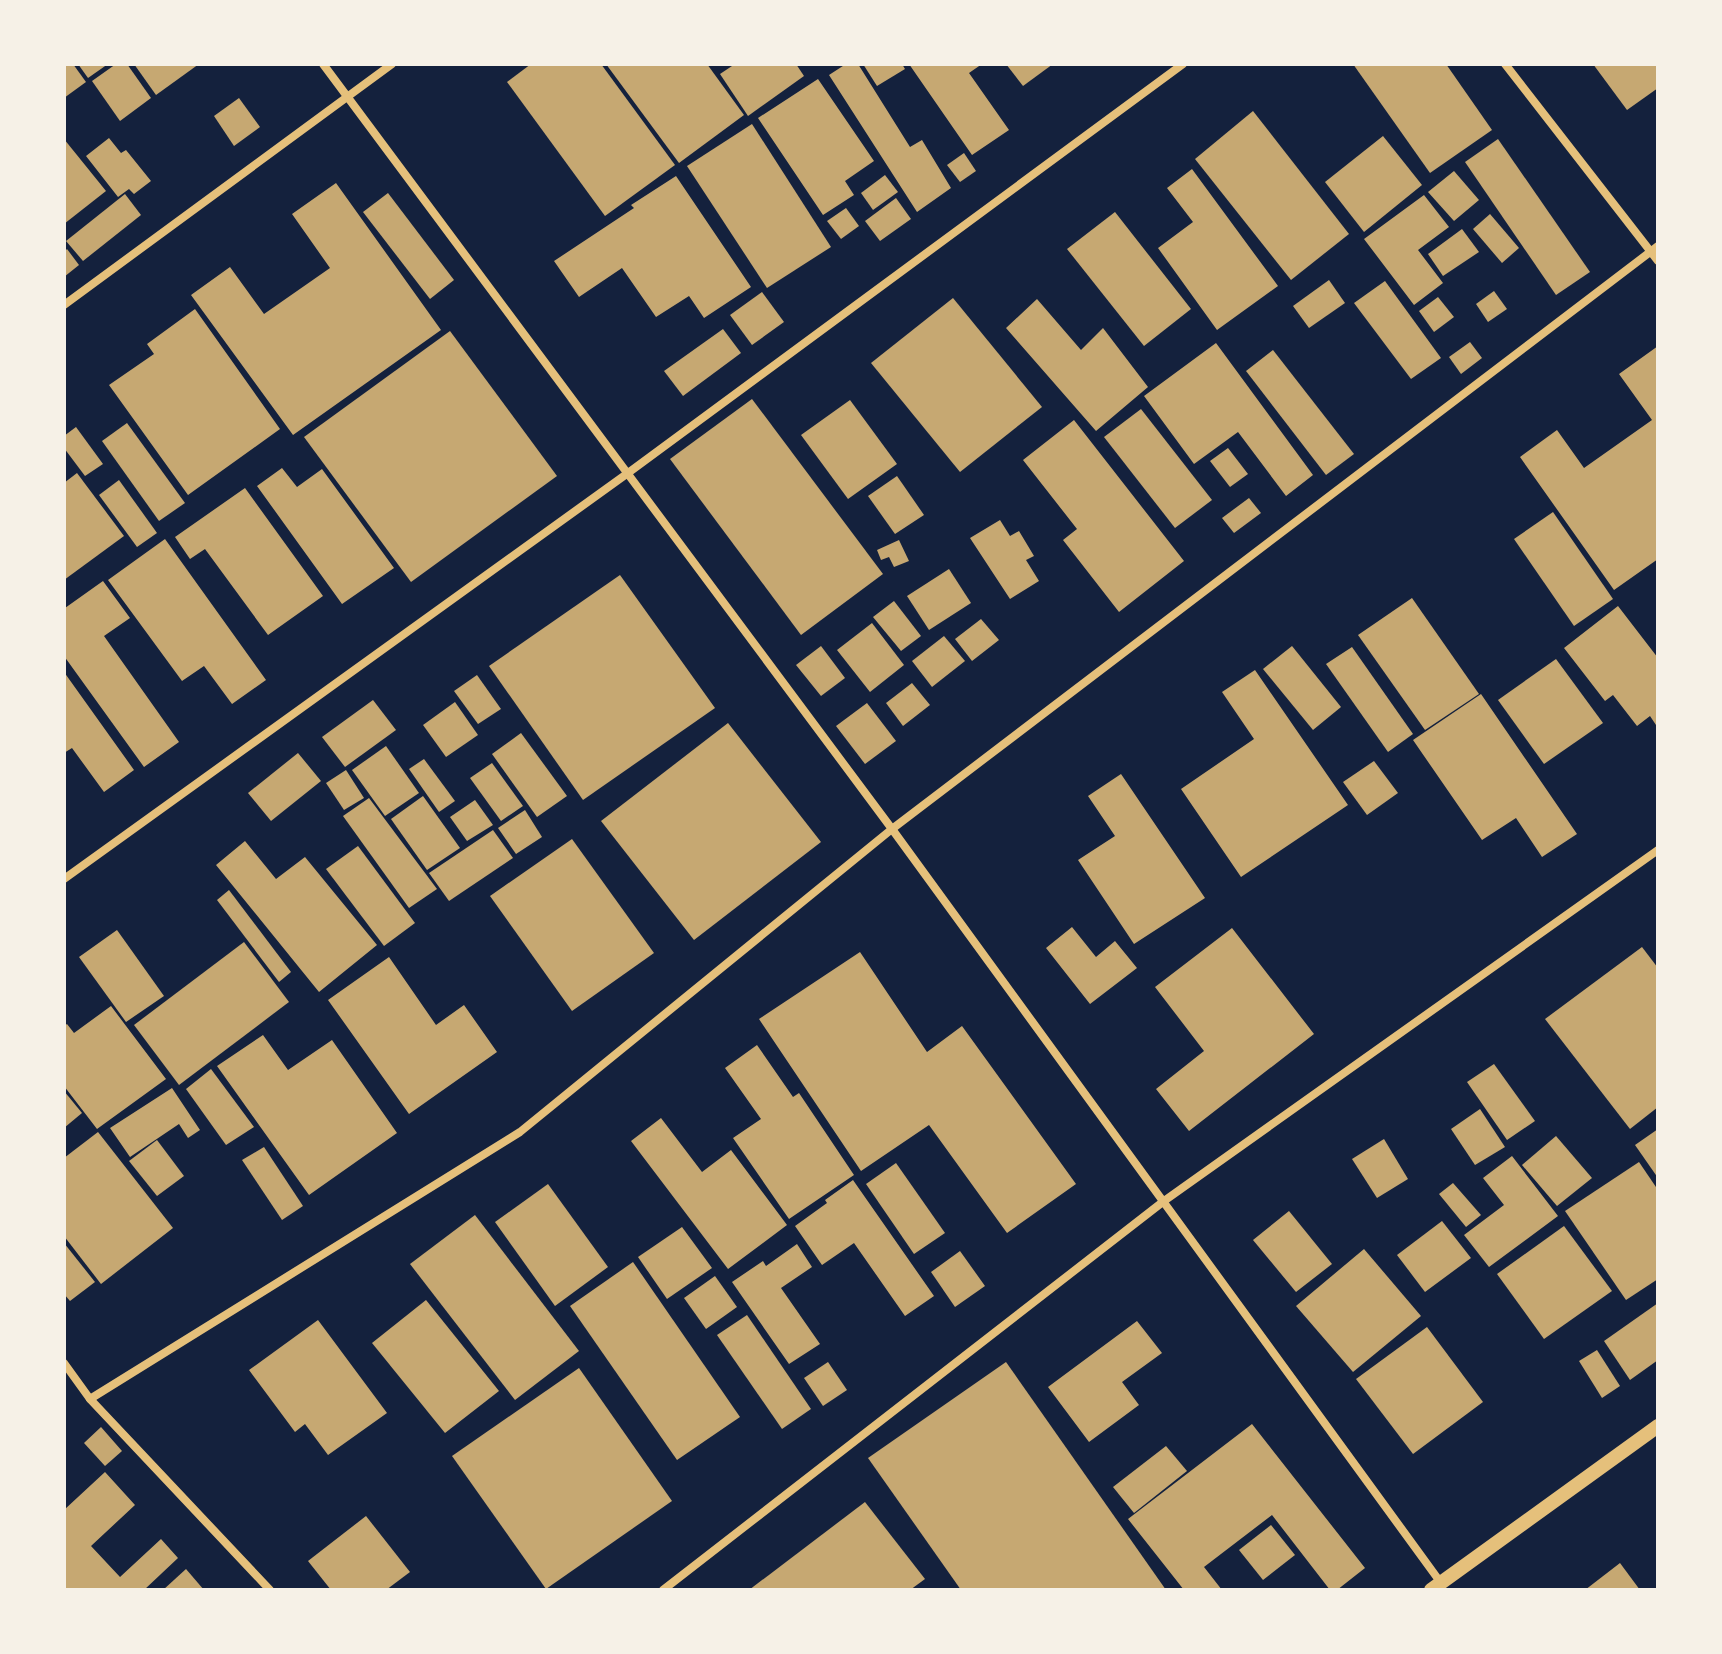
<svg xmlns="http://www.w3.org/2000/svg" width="1722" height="1654" font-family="Commissioner,sans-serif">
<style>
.building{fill:#c6a872}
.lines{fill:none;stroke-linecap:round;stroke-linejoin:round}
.minor{stroke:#e5c07b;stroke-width:8}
.tertiary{stroke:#e5c07b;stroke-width:14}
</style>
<rect width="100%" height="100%" fill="#14213d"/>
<g class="building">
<path d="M64 64H73L86 82 64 98Z"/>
<path d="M78 64H108L88 78Z"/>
<path d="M116 64H127L151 98 120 121 92 81Z"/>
<path d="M134 64H199L156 95Z"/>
<path d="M531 64H601L675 165 605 216 507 82Z"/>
<path d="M606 64H707L744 115 679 163Z"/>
<path d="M735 64H796L804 76 748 116 720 74Z"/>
<path d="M846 64H858L910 147 922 140 951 188 917 212 829 75Z"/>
<path d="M863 64H902L905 69 877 86Z"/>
<path d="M909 64H982L969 73 1009 130 972 155Z"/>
<path d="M1006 64H1053L1023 86Z"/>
<path d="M1353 64H1446L1492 130 1430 173Z"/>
<path d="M1593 64H1658V88L1627 110Z"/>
<path d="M818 79 874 161 845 181 854 195 823 215 758 118Z"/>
<path d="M239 98 260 127 234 146 214 116Z"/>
<path d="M1253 111 1349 234 1291 280 1195 159Z"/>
<path d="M752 124 831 247 767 288 687 166Z"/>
<path d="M1383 136 1422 185 1364 232 1325 182Z"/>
<path d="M109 138 121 153 126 150 151 181 134 194 129 189 118 197 86 156Z"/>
<path d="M64 139 106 191 64 224Z"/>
<path d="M1498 139 1590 272 1556 295 1465 162Z"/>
<path d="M964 153 976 171 960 182 947 165Z"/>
<path d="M1192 169 1278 286 1217 330 1158 248 1193 222 1167 188Z"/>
<path d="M1454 171 1479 200 1454 221 1428 192Z"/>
<path d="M885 175 898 192 873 210 861 193Z"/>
<path d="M676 176 751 287 704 318 689 296 656 317 622 268 579 297 554 261 634 208 631 205Z"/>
<path d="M336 183 441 330 293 435 191 295 230 267 264 314 330 268 292 214Z"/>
<path d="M388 193 454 280 430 299 363 212Z"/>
<path d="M125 194 141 215 83 261 66 241Z"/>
<path d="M1424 195 1449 227 1418 250 1443 283 1414 305 1364 239Z"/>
<path d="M896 198 911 219 880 241 865 221Z"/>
<path d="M846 208 859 226 841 239 827 221Z"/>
<path d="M1115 212 1191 309 1144 346 1067 249Z"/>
<path d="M1490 214 1519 248 1502 263 1473 229Z"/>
<path d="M1462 229 1479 252 1443 276 1428 254Z"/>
<path d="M67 249 79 265 64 277V252Z"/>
<path d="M1329 280 1345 303 1309 328 1293 306Z"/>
<path d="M1385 281 1441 358 1411 379 1354 303Z"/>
<path d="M1494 291 1507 309 1488 322 1476 304Z"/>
<path d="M762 292 784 322 752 345 730 315Z"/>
<path d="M1438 297 1454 317 1434 332 1419 311Z"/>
<path d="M953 298 1042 407 960 472 871 363Z"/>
<path d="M1037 299 1081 350 1103 328 1148 387 1096 431 1006 328Z"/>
<path d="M195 309 280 429 188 495 109 385 154 354 147 344Z"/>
<path d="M723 329 741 353 683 396 664 371Z"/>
<path d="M450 331 557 476 411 582 304 437Z"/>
<path d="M1470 342 1482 358 1461 374 1449 357Z"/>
<path d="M1216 343 1313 475 1286 496 1238 432 1194 464 1144 396Z"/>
<path d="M1658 346V559L1614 590 1520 457 1557 430 1584 468 1652 420 1619 374Z"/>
<path d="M1273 350 1354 454 1326 475 1246 371Z"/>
<path d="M752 399 883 574 801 635 670 459Z"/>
<path d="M850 400 897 464 848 499 801 435Z"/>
<path d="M1141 409 1212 500 1175 528 1104 437Z"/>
<path d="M1074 420 1184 561 1119 612 1063 540 1077 529 1023 460Z"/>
<path d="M127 423 185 503 159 521 102 441Z"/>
<path d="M76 427 103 464 85 476 64 448V436Z"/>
<path d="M1228 448 1248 474 1230 487 1210 461Z"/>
<path d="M282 468 297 487 322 469 394 568 342 604 257 486Z"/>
<path d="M77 473 124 536 64 580V483Z"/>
<path d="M897 476 924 515 895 534 868 496Z"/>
<path d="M119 480 157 533 137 547 99 495Z"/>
<path d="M245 488 323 596 268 635 205 549 190 559 175 537Z"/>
<path d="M1249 498 1261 513 1234 533 1222 518Z"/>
<path d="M1553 512 1613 599 1574 626 1514 539Z"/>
<path d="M1000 520 1010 536 1019 531 1034 556 1026 560 1039 581 1010 599 970 538Z"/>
<path d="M165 539 266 680 232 704 204 666 182 681 108 580Z"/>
<path d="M899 540 909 561 894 567 889 557 881 560 877 550Z"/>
<path d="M949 569 971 603 929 630 907 596Z"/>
<path d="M620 575 715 708 583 800 489 666Z"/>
<path d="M103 581 130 618 104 636 179 742 144 767 64 656 65 608Z"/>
<path d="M1412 598 1479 694 1425 730 1358 635Z"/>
<path d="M894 601 921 636 901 651 873 617Z"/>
<path d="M1618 606 1658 658V728L1650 716 1637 726 1613 695 1605 701 1564 648Z"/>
<path d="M981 619 999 640 972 661 955 639Z"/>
<path d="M872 623 904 665 870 692 837 650Z"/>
<path d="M944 636 965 661 932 687 912 661Z"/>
<path d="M821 646 845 678 821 696 796 665Z"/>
<path d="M1292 646 1341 707 1313 730 1263 669Z"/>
<path d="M1352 647 1413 734 1388 752 1326 664Z"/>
<path d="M1556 659 1603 723 1544 764 1498 700Z"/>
<path d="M1255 670 1348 805 1241 877 1181 789 1254 739 1222 692Z"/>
<path d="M64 672 134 770 104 792 72 748 64 753Z"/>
<path d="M477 675 501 709 478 724 454 691Z"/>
<path d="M912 683 930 705 903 726 886 703Z"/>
<path d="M1481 694 1577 834 1542 857 1516 818 1482 840 1413 740Z"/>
<path d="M373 700 396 730 345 767 322 737Z"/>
<path d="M455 702 478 735 446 757 423 725Z"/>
<path d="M867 703 896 741 865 764 836 726Z"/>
<path d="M728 723 821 842 694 940 601 821Z"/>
<path d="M521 733 567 796 537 817 492 754Z"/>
<path d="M386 746 419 793 385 816 352 770Z"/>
<path d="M298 753 321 781 271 821 248 793Z"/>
<path d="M424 759 455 801 439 812 409 769Z"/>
<path d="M1374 761 1398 793 1367 815 1343 782Z"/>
<path d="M492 763 523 806 501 821 470 778Z"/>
<path d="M346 770 364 798 344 810 326 783Z"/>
<path d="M1121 774 1205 898 1134 944 1078 860 1115 836 1088 796Z"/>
<path d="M423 796 460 848 427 870 391 819Z"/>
<path d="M369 798 437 889 409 908 343 816Z"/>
<path d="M475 800 493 825 467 841 450 817Z"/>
<path d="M525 810 542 837 516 854 498 828Z"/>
<path d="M493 830 513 858 449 901 429 873Z"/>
<path d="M572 839 654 953 572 1011 490 896Z"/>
<path d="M245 841 276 879 305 857 377 945 319 992 216 865Z"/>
<path d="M358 846 415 923 384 946 326 869Z"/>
<path d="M229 890 291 972 279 982 217 900Z"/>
<path d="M1072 927 1096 957 1115 941 1137 968 1090 1004 1046 948Z"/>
<path d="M1232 928 1314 1034 1189 1131 1156 1089 1204 1051 1155 987Z"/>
<path d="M117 930 164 996 126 1022 79 957Z"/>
<path d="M244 942 289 1002 179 1085 134 1025Z"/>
<path d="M1642 947 1658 968V1107L1630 1129 1545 1019Z"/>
<path d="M860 952 927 1052 962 1026 1076 1184 1007 1233 929 1125 861 1171 759 1019Z"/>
<path d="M389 957 436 1025 464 1005 497 1052 409 1114 328 1000Z"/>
<path d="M111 1006 166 1079 97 1129 64 1086V1026L67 1024 74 1033Z"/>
<path d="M263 1035 288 1070 332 1040 397 1133 309 1195 217 1066Z"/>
<path d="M757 1045 793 1097 799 1093 854 1175 789 1219 733 1138 761 1119 725 1068Z"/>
<path d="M1494 1064 1535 1121 1507 1140 1467 1082Z"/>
<path d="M211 1069 254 1127 226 1145 186 1089Z"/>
<path d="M172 1088 200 1130 188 1138 179 1124 130 1157 110 1128Z"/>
<path d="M64 1091 82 1113 64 1128Z"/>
<path d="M1480 1109 1505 1147 1475 1165 1451 1129Z"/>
<path d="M661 1118 702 1172 731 1150 787 1225 728 1269 631 1141Z"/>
<path d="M1658 1129V1178L1635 1145Z"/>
<path d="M98 1132 173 1228 101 1284 64 1236V1158Z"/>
<path d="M1556 1136 1592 1178 1557 1206 1522 1165Z"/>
<path d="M1384 1139 1408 1179 1377 1198 1352 1159Z"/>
<path d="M157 1140 184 1176 157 1196 129 1161Z"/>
<path d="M264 1147 303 1206 282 1220 242 1160Z"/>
<path d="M1512 1156 1558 1216 1489 1267 1464 1235 1504 1205 1483 1178Z"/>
<path d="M1639 1162 1658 1190V1279L1626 1300 1565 1211Z"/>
<path d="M896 1163 945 1233 914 1254 866 1184Z"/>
<path d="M853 1180 934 1296 905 1316 854 1243 822 1265 795 1226 827 1203 825 1200Z"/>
<path d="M1453 1183 1481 1215 1466 1227 1439 1194Z"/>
<path d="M548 1184 608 1267 555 1306 495 1222Z"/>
<path d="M1289 1211 1332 1264 1296 1292 1253 1240Z"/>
<path d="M475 1215 579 1351 515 1400 410 1264Z"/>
<path d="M1442 1221 1471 1258 1425 1292 1397 1255Z"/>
<path d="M1564 1226 1612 1291 1544 1339 1497 1274Z"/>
<path d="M682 1227 712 1268 667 1299 638 1257Z"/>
<path d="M64 1243 95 1282 70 1301 64 1294Z"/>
<path d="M797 1244 812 1267 781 1288 820 1344 789 1364 732 1282 763 1261 766 1266Z"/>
<path d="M1364 1249 1421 1316 1353 1372 1296 1306Z"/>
<path d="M960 1251 985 1286 955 1307 931 1272Z"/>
<path d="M633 1262 740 1417 677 1460 570 1306Z"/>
<path d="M715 1276 737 1307 706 1329 684 1298Z"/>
<path d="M426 1300 499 1391 445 1433 372 1343Z"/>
<path d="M1658 1303V1360L1630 1380 1604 1341Z"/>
<path d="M747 1315 811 1409 782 1429 717 1335Z"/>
<path d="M318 1320 387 1413 328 1455 305 1424 295 1432 249 1370Z"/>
<path d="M1137 1321 1162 1353 1122 1382 1139 1405 1089 1442 1048 1387Z"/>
<path d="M1427 1327 1483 1402 1413 1454 1356 1379Z"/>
<path d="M1597 1350 1620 1386 1602 1398 1579 1361Z"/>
<path d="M828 1362 847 1390 823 1406 804 1378Z"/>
<path d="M1006 1362 1166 1590H961L868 1458Z"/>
<path d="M579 1368 672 1501 546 1589 452 1456Z"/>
<path d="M1252 1424 1365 1568 1337 1590H1330L1272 1515 1204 1567 1222 1590H1184L1128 1519Z"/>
<path d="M101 1427 122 1451 105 1466 84 1443Z"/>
<path d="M1166 1446 1187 1471 1134 1513 1113 1487Z"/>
<path d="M105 1472 135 1505 91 1546 120 1577 161 1539 178 1558 144 1590H64V1510Z"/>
<path d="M865 1502 925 1579 910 1590H749Z"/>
<path d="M366 1516 410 1572 386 1590H331L308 1561Z"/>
<path d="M1271 1525 1295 1555 1263 1580 1239 1550Z"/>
<path d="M1620 1563 1640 1590H1585Z"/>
<path d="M186 1569 204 1590H163Z"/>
</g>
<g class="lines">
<g class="minor">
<path d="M323 64 892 829 1441 1583"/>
<path d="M1505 64 1658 261"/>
<path d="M64 305 392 64"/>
<path d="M64 879 628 473 1183 64"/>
<path d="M64 1363 90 1399 270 1590"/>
<path d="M90 1399 520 1132 892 829 1658 246"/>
<path d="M663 1590 1164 1201 1658 850"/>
</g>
<path class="tertiary" d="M1431 1590 1658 1426"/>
</g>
<rect width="1722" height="1654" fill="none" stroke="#f6f1e7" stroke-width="132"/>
</svg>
